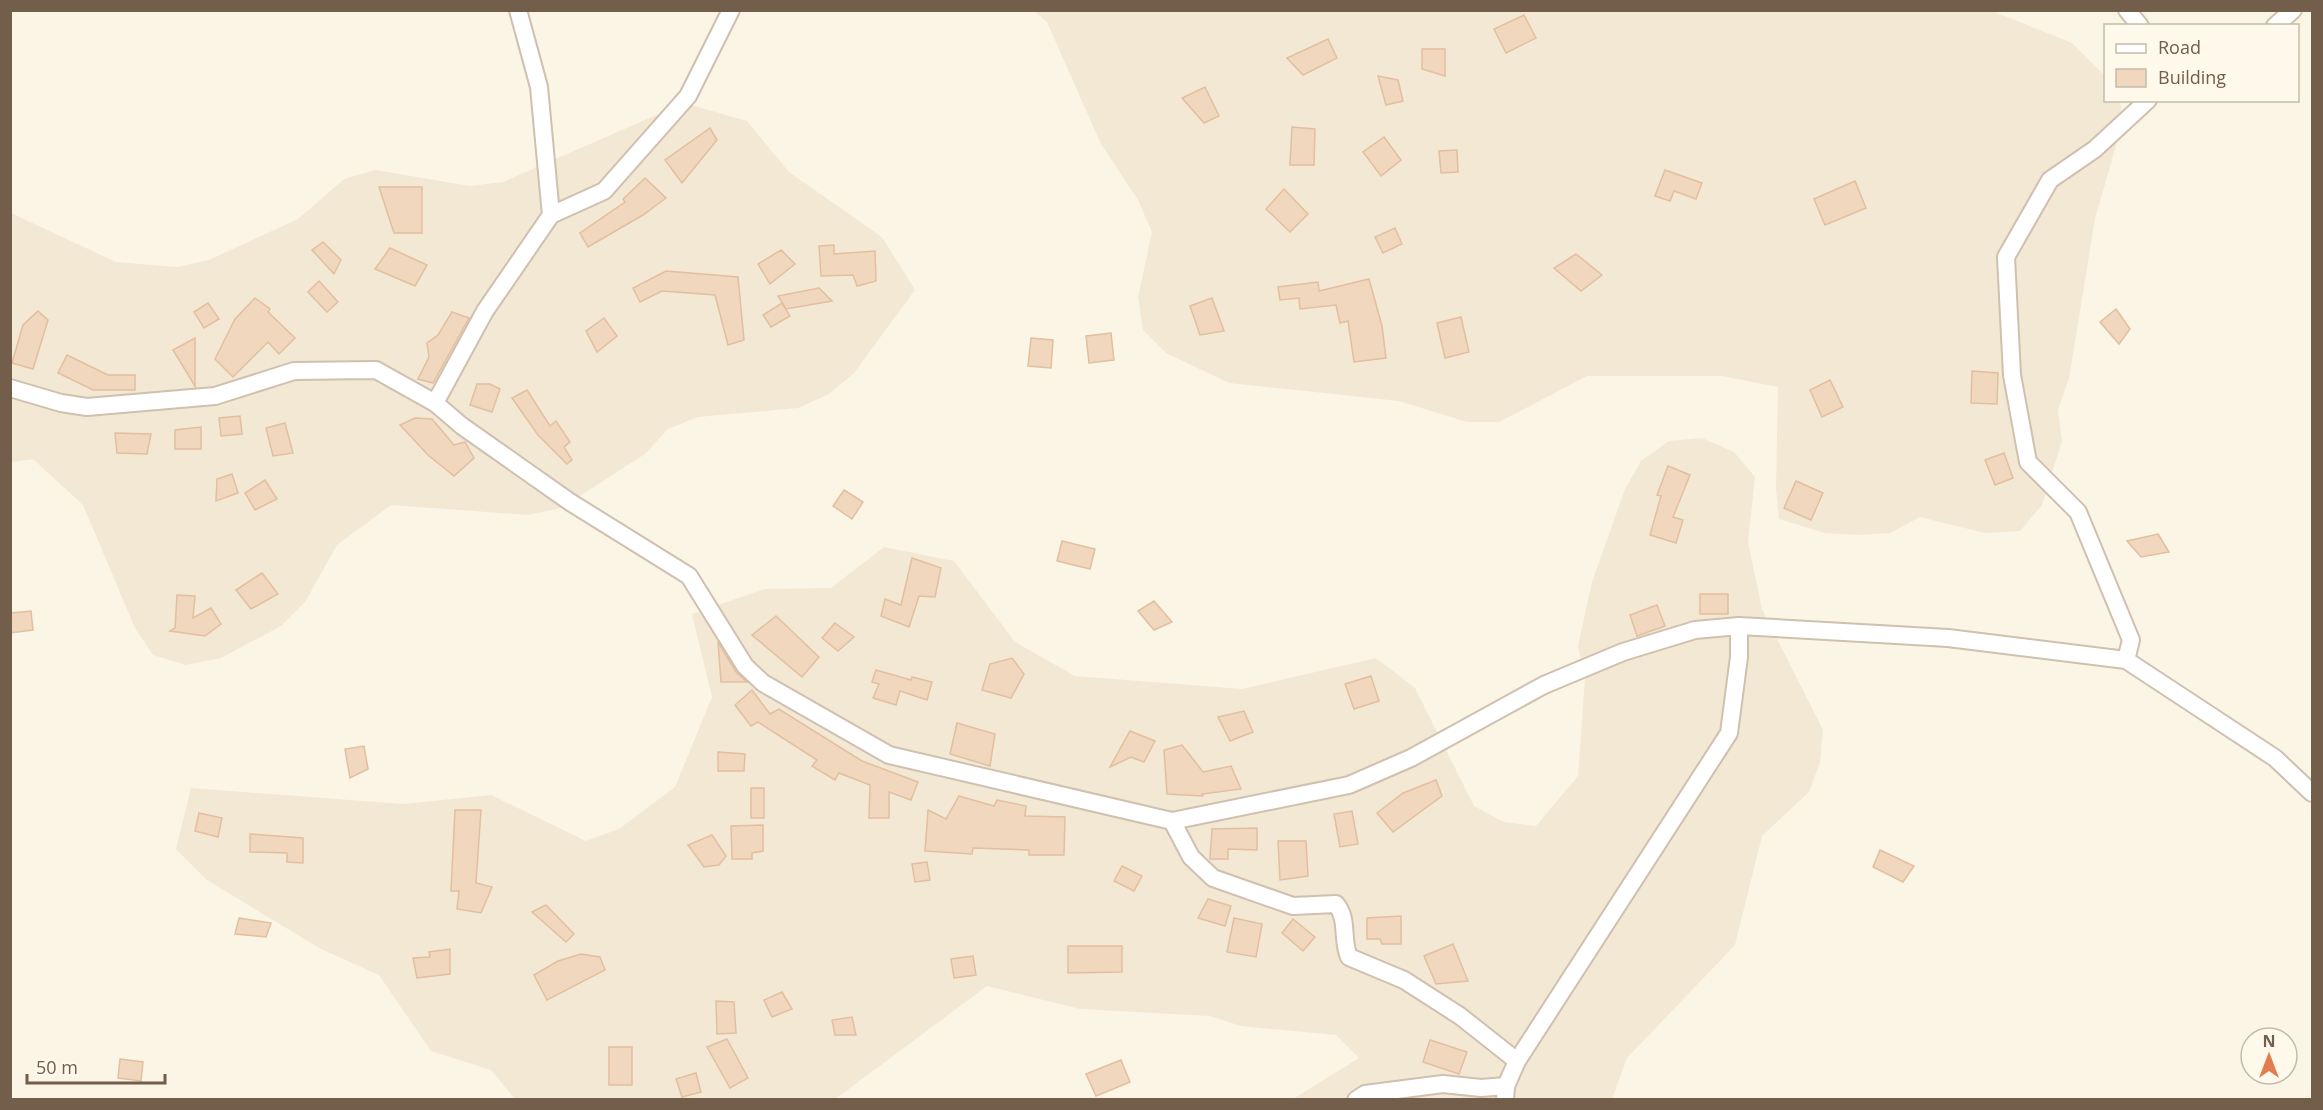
<svg xmlns="http://www.w3.org/2000/svg" width="2323" height="1110" font-family="'Open Sans',sans-serif">
<style>
.residential{fill:#f3e8d4}
.building{fill:#f0d7be;stroke:#e2bf9f;stroke-width:1.5}
.lines{fill:none;stroke-linecap:round;stroke-linejoin:round}
.street-casing{stroke:#cfc0af;stroke-width:20}
.street{stroke:#fff;stroke-width:16}
</style>
<rect width="100%" height="100%" fill="#fbf5e5"/>
<g class="residential">
<path d="M1990 10 2072 43 2105 76 2106 100 2120 101 2123 121 2095 219 2069 378 2058 410 2062 441 2042 505 2020 531 1985 533 1920 517 1890 533 1857 535 1825 533 1779 519 1776 489 1778 387 1722 376H1587L1499 422H1467L1399 401 1229 383 1166 353 1143 330 1138 297 1152 232 1138 200 1101 144 1047 22 1034 11Z"/>
<path d="M684 103 747 121 789 172 882 237 915 290 854 373 829 394 798 408 698 417 668 429 645 454 561 508 528 515 391 505 337 545 305 602 281 626 221 658 186 665 153 655 135 628 83 505 33 459 11 462V213L116 262 177 267 209 260 298 219 344 179 375 170 470 186 503 182Z"/>
<path d="M1702 438 1734 452 1755 477 1748 542 1762 609 1823 730 1820 762 1809 792 1762 836 1735 945 1627 1058 1612 1099H1293L1359 1058 1336 1035 1241 1026 1210 1016 1080 1009 987 986 838 1097 828 1100 515 1099 491 1070 431 1051 379 975 321 949 207 880 176 849 191 788 403 804 491 795 586 841 619 829 675 787 712 697 692 614 765 589 831 588 884 547 954 561 1015 642 1075 676 1242 689 1376 658 1415 688 1474 806 1504 822 1536 826 1578 776 1585 679 1578 646 1592 582 1625 489 1641 461 1669 441Z"/>
</g>
<g class="building">
<path d="M1524 15 1536 38 1506 53 1494 29Z"/>
<path d="M1328 39 1337 58 1303 75 1287 58Z"/>
<path d="M1422 49H1445V76L1422 69Z"/>
<path d="M1378 76 1398 80 1403 101 1386 105Z"/>
<path d="M1205 87 1219 116 1204 123 1182 98Z"/>
<path d="M1292 127 1315 129 1314 165H1290Z"/>
<path d="M710 128 717 140 682 183 665 160Z"/>
<path d="M1384 137 1401 160 1381 176 1363 152Z"/>
<path d="M1457 150 1458 172 1441 173 1439 151Z"/>
<path d="M1665 170 1702 183 1696 199 1674 191 1670 201 1655 196Z"/>
<path d="M645 178 666 198 643 215 588 247 580 233 625 202 623 199Z"/>
<path d="M1855 181 1866 208 1825 225 1814 199Z"/>
<path d="M379 187H422V233H394Z"/>
<path d="M1284 189 1308 214 1290 232 1266 209Z"/>
<path d="M1395 228 1402 244 1383 253 1375 237Z"/>
<path d="M323 242 341 260 334 274 312 250Z"/>
<path d="M834 245V254L875 251 876 281 857 286 853 275 821 276 819 246Z"/>
<path d="M390 248 427 265 415 286 375 269Z"/>
<path d="M781 250 795 264 770 284 758 264Z"/>
<path d="M1576 254 1602 275 1581 291 1554 268Z"/>
<path d="M666 271 738 277 744 340 728 345 715 295 662 291 640 302 633 288Z"/>
<path d="M1369 279 1382 326 1386 358 1354 362 1348 321 1340 323 1336 305 1300 309 1299 298 1280 300 1278 287 1318 282 1319 291Z"/>
<path d="M319 281 338 302 327 312 308 292Z"/>
<path d="M819 288 832 301 786 309 778 296Z"/>
<path d="M255 298 270 309 268 312 295 338 279 354 268 342 233 377 215 359 235 319Z"/>
<path d="M1212 298 1224 331 1200 335 1190 306Z"/>
<path d="M208 303 219 319 204 328 194 312Z"/>
<path d="M782 303 790 316 771 327 763 315Z"/>
<path d="M2116 309 2130 329 2119 344 2100 322Z"/>
<path d="M38 311 48 320 33 369 12 363 23 325Z"/>
<path d="M452 312 469 318 433 383 418 379 429 357 427 343 438 335Z"/>
<path d="M1461 317 1469 352 1445 358 1437 323Z"/>
<path d="M604 318 617 336 597 352 586 331Z"/>
<path d="M1111 333 1114 360 1089 363 1086 336Z"/>
<path d="M195 338V386L173 350Z"/>
<path d="M1031 338 1053 340 1051 368 1028 366Z"/>
<path d="M67 355 108 375H135V390H93L58 373Z"/>
<path d="M1972 371 1998 373 1997 404 1971 403Z"/>
<path d="M1830 380 1843 407 1822 417 1810 390Z"/>
<path d="M477 384H490L500 389 492 412 470 405Z"/>
<path d="M527 390 550 426 556 421 570 442 564 447 572 460 567 464 538 435 512 398Z"/>
<path d="M240 416 242 434 221 436 219 418Z"/>
<path d="M415 418 432 419 454 445 465 442 474 458 454 476 428 455 400 425Z"/>
<path d="M285 423 293 453 273 456 266 428Z"/>
<path d="M201 427V449H175V430Z"/>
<path d="M115 433 151 434 147 454 117 453Z"/>
<path d="M2004 453 2013 478 1995 485 1985 460Z"/>
<path d="M1668 466 1690 475 1673 517 1683 520 1676 543 1650 535 1661 496 1657 495Z"/>
<path d="M232 474 238 493 216 501 217 479Z"/>
<path d="M265 480 277 499 255 510 245 493Z"/>
<path d="M1796 481 1823 493 1811 520 1784 508Z"/>
<path d="M844 490 863 502 852 519 833 506Z"/>
<path d="M2158 534 2169 552 2141 557 2127 541Z"/>
<path d="M1062 541 1095 549 1090 569 1057 561Z"/>
<path d="M912 558 941 568 935 597 919 596 909 627 881 616 885 599 901 605Z"/>
<path d="M262 573 278 594 251 609 236 590Z"/>
<rect x="1700" y="594" width="28" height="20"/>
<path d="M177 595 195 596 193 618 211 608 221 624 205 636 170 631 175 628Z"/>
<path d="M1154 601 1172 622 1154 630 1138 611Z"/>
<path d="M1657 605 1665 626 1637 636 1630 615Z"/>
<path d="M31 611 33 630 10 633 11 613Z"/>
<path d="M776 616 819 657 802 677 752 635Z"/>
<path d="M835 623 854 637 838 651 822 638Z"/>
<path d="M718 642 736 672 747 682H721Z"/>
<path d="M1012 658 1024 674 1011 698 982 690 990 664Z"/>
<path d="M876 670 911 680 912 677 932 682 927 700 900 691 896 705 873 698 879 684 872 682Z"/>
<path d="M1371 676 1379 701 1354 709 1345 684Z"/>
<path d="M752 690 770 714 779 709 862 761 918 782 911 800 889 792V818H869L870 785 839 773 835 780 812 766 817 760 758 722 751 726 735 705Z"/>
<path d="M1244 711 1253 732 1230 741 1218 717Z"/>
<path d="M957 723 995 734 990 766 950 754Z"/>
<path d="M1130 731 1155 741 1144 762 1131 757 1110 767Z"/>
<path d="M1182 745 1203 772 1231 766 1241 789 1202 794 1203 796 1167 794 1164 750Z"/>
<path d="M364 746 368 769 350 778 345 749Z"/>
<path d="M718 752 745 754 744 771H718Z"/>
<path d="M1436 780 1442 796 1393 832 1377 813 1403 793Z"/>
<rect x="751" y="788" width="13" height="30"/>
<path d="M959 796 994 806 997 800 1026 806 1025 816 1065 817 1064 855H1029V850L973 848 972 854 925 851 928 810 946 819Z"/>
<path d="M455 810H481L476 883 492 887 481 913 457 909 459 891H451Z"/>
<path d="M1352 811 1358 844 1340 847 1334 814Z"/>
<path d="M199 813 222 818 218 837 195 831Z"/>
<path d="M763 825V851L752 853V859H732L731 826Z"/>
<path d="M1257 828V850L1228 849V859H1210L1212 829Z"/>
<path d="M250 834 303 838V863L287 862V853L250 852Z"/>
<path d="M712 835 726 856 719 865 704 867 688 845Z"/>
<path d="M1278 841H1306L1308 876 1280 880Z"/>
<path d="M1880 850 1914 866 1903 882 1873 867Z"/>
<path d="M927 862 930 880 915 882 912 864Z"/>
<path d="M1122 866 1142 876 1134 891 1114 881Z"/>
<path d="M1208 899 1231 906 1225 926 1198 918Z"/>
<path d="M546 905 574 934 566 942 532 912Z"/>
<path d="M1401 916V944H1382L1380 939H1367V918Z"/>
<path d="M239 918 271 923 266 937 235 934Z"/>
<path d="M1234 918 1262 924 1256 957 1227 952Z"/>
<path d="M1293 919 1315 937 1303 951 1282 933Z"/>
<path d="M1453 944 1468 981 1436 984 1424 956Z"/>
<path d="M1068 946H1122V972L1068 973Z"/>
<path d="M450 949V974L417 978 413 958 430 957 429 952Z"/>
<path d="M581 954 600 957 605 970 547 1000 534 975 558 961Z"/>
<path d="M973 956 976 975 954 978 951 959Z"/>
<path d="M782 992 792 1009 772 1017 764 1000Z"/>
<path d="M716 1001 734 1002 736 1033 717 1034Z"/>
<path d="M852 1017 856 1035H835L832 1020Z"/>
<path d="M727 1039 748 1078 730 1088 707 1047Z"/>
<path d="M1430 1040 1467 1052 1459 1074 1423 1062Z"/>
<rect x="609" y="1047" width="23" height="38"/>
<path d="M120 1059 143 1062 141 1081 118 1078Z"/>
<path d="M1121 1060 1130 1082 1096 1096 1086 1074Z"/>
<path d="M696 1073 701 1092 682 1097 676 1079Z"/>
</g>
<g class="lines">
<defs>
<g id="street">
<path d="M2127 10 2140 26"/>
<path d="M2275 26 2293 10"/>
<path d="M551 215 604 191 688 96 731 10"/>
<path d="M10 388 61 403 87 407 215 396 294 371 376 370 435 403 462 426 570 502 689 576 745 666 763 683 889 755 1172 821 1349 785 1411 758 1544 685 1623 652 1695 630 1739 626 1948 638 2126 660 2275 758 2312 793"/>
<path d="M435 403 485 311 551 215 539 87 518 10"/>
<path d="M2126 660 2131 640 2078 512 2028 462 2012 375 2006 257 2050 180 2095 149 2148 100"/>
<path d="M1172 821 1191 857 1213 878 1293 906 1336 904C1349 920 1341 939 1349 957L1404 980 1460 1016 1517 1061"/>
<path d="M1356 1100 1365 1094 1443 1084 1481 1088 1506 1086"/>
<path d="M1505 1100 1506 1086 1517 1061 1729 733 1739 657V626"/>
</g>
</defs>
<use href="#street" class="street-casing"/>
<use href="#street" class="street"/>
</g>
<rect width="2323" height="1110" fill="none" stroke="#735d4b" stroke-width="24"/>
<rect x="2104" y="24" width="195" height="78" fill="#fef9eb" stroke="#c6bbab" stroke-width="1.5"/>
<rect x="2116" y="44" width="30" height="9" fill="#ffffff" stroke="#c6bbab" stroke-width="1.5"/>
<text x="2158" y="54" font-size="18" fill="#735d4b">Road</text>
<rect x="2116" y="69" width="30" height="18" fill="#f0d7be" stroke="#c6bbab" stroke-width="1.5"/>
<text x="2158" y="84" font-size="18" fill="#735d4b">Building</text>
<g transform="translate(2269 1056)"><circle r="28" fill="#fef9eb" stroke="#c6bbab" stroke-width="1.5"/>
<path d="M0-4.5L10 22L0 15L-10 22Z" fill="#e17e4f"/>
<text y="-9" font-size="16" font-weight="bold" text-anchor="middle" fill="#735d4b">N</text>
</g>
<path d="M27 1074v9h138v-9" fill="none" stroke="#735d4b" stroke-width="3"/>
<text x="36" y="1074" font-size="18" fill="#735d4b" stroke="#fef9eb" stroke-width="4.5" paint-order="stroke">50 m</text>
</svg>
